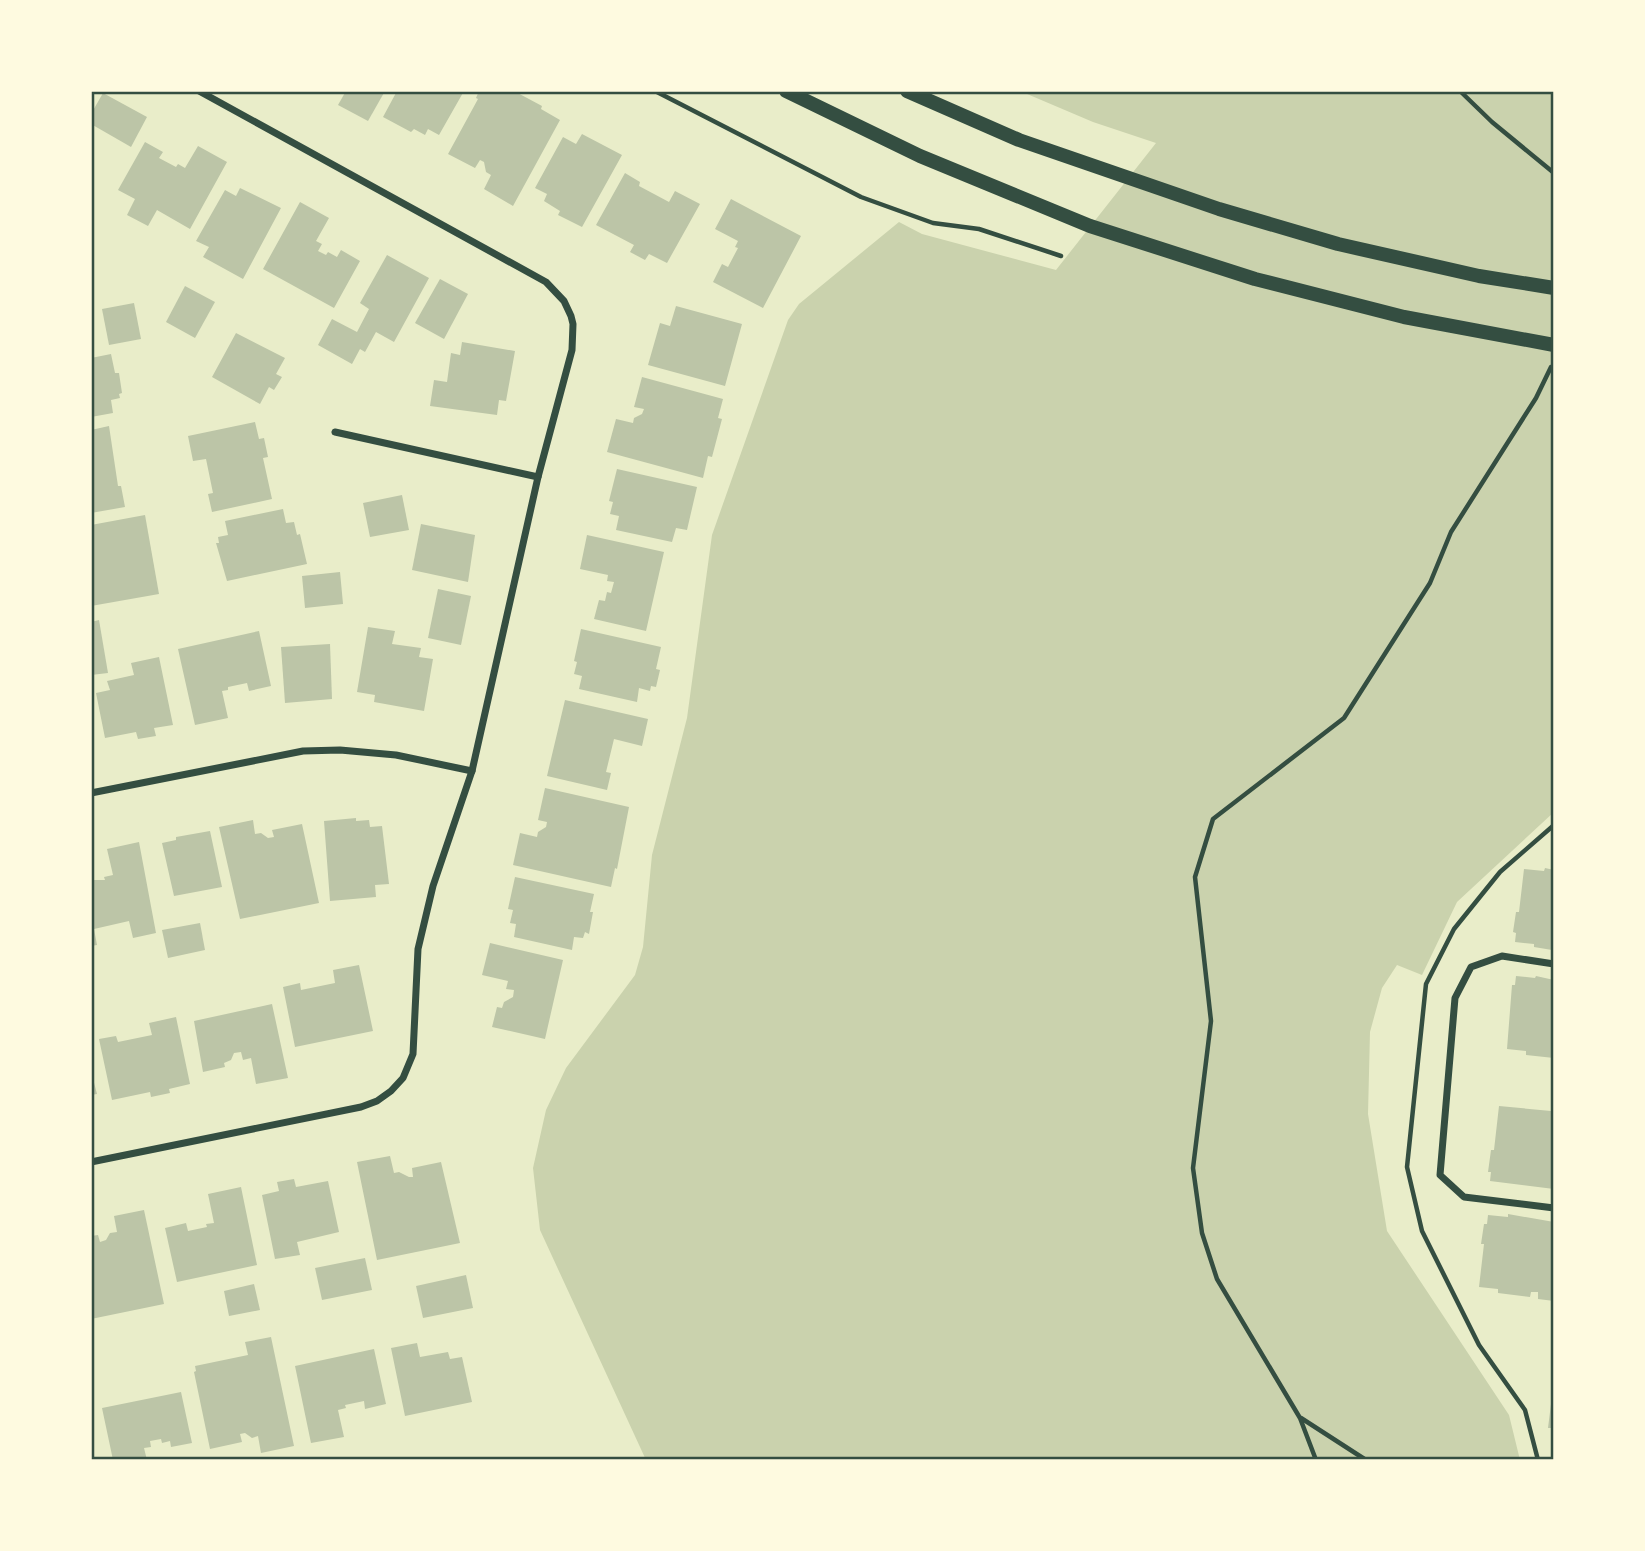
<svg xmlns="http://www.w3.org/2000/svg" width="1645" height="1551" font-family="'Alegreya Sans',sans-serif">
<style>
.green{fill:#cad2ad}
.building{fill:#bcc5a7}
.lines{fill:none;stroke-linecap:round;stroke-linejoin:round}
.path{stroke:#344e41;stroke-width:4.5}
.minor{stroke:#344e41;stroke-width:7}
.secondary{stroke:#344e41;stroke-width:14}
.neatline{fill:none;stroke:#344e41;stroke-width:2.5}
</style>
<rect width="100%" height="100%" fill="#e9edc9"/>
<path class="green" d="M1020 91H1554V812L1457 902 1422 975 1397 965 1382 988 1370 1032 1368 1114 1387 1231 1509 1415 1520 1460H646L540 1230 533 1168 546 1110 566 1068 635 975 643 947 652 855 687 718 712 535 788 320 799 304 899 222 922 234 1056 270 1156 143 1093 122Z"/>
<g class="building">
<path d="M346 91H385L368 121 338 105Z"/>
<path d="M397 91H464L439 135 428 129 425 135 414 129 411 132 383 117Z"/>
<path d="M479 91H514L542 106 541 109 560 120 513 206 484 189 491 175 486 172 484 162 480 160 475 168 448 154 478 99 476 98Z"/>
<path d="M103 93 147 117 131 147 91 124V114Z"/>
<path d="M582 134 622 155 582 227 558 215 560 211 544 201 547 194 535 188 563 137 576 144Z"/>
<path d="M145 142 163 152 159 158 176 167 178 164 185 168 198 146 227 162 190 229 157 210 148 226 127 215 135 199 118 190Z"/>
<path d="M625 173 640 182 639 186 669 202 675 191 700 204 667 263 649 254 645 260 630 252 634 245 596 225Z"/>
<path d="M240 188 281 208 243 279 203 257 209 247 196 241 225 190 236 196Z"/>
<path d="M731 199 801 236 763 308 713 282 722 264 728 267 738 248 735 247 738 241 715 229Z"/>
<path d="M300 202 329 218 316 241 322 244 318 251 326 255 328 252 337 257 341 250 360 261 334 308 263 269Z"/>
<path d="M387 255 429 278 394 342 376 332 365 352 360 349 352 364 318 345 332 319 357 332 369 309 360 303Z"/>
<path d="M440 279 468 294 444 339 415 323Z"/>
<path d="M185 286 215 302 195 338 166 322Z"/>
<path d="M134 303 141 339 109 345 102 309Z"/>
<path d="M676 306 742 324 725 386 648 365 660 323 670 326Z"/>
<path d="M236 333 285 358 276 374 282 377 274 390 269 387 260 404 212 377Z"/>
<path d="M462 342 515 351 506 401 499 400 497 415 430 406 434 380 447 382 451 353 460 355Z"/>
<path d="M111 354 115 373H119L122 393 119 394 120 398 111 400 113 413 91 417V358Z"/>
<path d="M642 377 723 399 718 418 722 419 712 457 708 456 703 478 607 452 616 419 633 423 634 418 642 414 644 409 634 407Z"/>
<path d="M255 422 259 439 264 438 268 457 263 458 272 499 212 512 208 494 213 493 206 459 193 461 188 436Z"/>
<path d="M109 426 118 486H121L125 507 91 513V430Z"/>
<path d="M617 469 697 487 687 530 676 528 672 542 616 530 619 516 610 514 613 502 609 501Z"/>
<path d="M402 495 409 530 370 537 363 503Z"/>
<path d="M283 509 286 523 294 522 297 535 300 534 307 564 227 581 216 543H219L218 537 228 535 225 521Z"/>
<path d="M145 515 159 594 91 606V525Z"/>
<path d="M421 524 475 535 468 582 412 570Z"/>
<path d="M587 535 664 552 646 631 594 619 599 600 605 601 607 592 611 593 614 582 607 581 608 575 580 569Z"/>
<path d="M340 572 343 604 305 608 302 576Z"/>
<path d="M438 589 471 596 461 645 428 638Z"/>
<path d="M99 620 108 673 91 675V622Z"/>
<path d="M368 627 395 631 392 644 421 648 419 657 433 659 424 711 374 702 375 695 357 692Z"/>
<path d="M581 629 661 647 656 669 660 670 656 687 651 686 650 691 639 688 637 702 579 689 582 676 574 674 577 662 574 661Z"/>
<path d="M259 631 271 686 249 691 247 683 228 687V690L222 691 228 718 195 725 178 649Z"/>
<path d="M330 644 332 699 285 703 281 647Z"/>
<path d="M159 657 173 725 154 728 156 736 138 739 136 732 105 738 96 693 110 690 107 681 134 675 131 663Z"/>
<path d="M565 700 648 719 642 746 614 739 606 772 611 773 607 790 547 776Z"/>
<path d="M545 788 629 807 617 869 615 868 611 887 513 865 520 833 537 837 538 832 546 827 547 822 538 820Z"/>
<path d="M356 818V821L369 820 370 827 382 826 389 884 375 885 376 897 330 901 324 821Z"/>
<path d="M253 820 255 834 261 833 268 838 274 837 272 830 302 824 319 903 240 919 219 827Z"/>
<path d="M210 831 222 887 174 896 162 843 176 840V837Z"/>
<path d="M139 842 156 933 133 938 129 921 94 929 97 945 91 946V880H105L104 877 113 875 107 849Z"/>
<path d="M1545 868 1554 870V948L1552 950 1534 947V944L1515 942 1516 933 1513 932 1516 912H1519L1524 869 1544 871Z"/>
<path d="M515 877 594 894 590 912H593L589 934 585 932 583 938 574 937 572 950 514 937 516 924 510 923 513 910 508 909Z"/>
<path d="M200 923 205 950 168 958 162 930Z"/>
<path d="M490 943 563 960 545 1039 492 1027 497 1007 502 1008 504 1002 513 997 514 990 506 989 508 981 482 975Z"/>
<path d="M359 965 373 1031 295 1047 283 987 300 983 301 990 335 983 333 970Z"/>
<path d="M1516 976 1535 978 1536 976 1554 980V1058L1526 1055V1051L1507 1049 1512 985H1515Z"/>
<path d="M272 1004 288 1078 256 1084 251 1058 243 1060 241 1052 234 1053 231 1060 224 1063 225 1067 203 1072 194 1021Z"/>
<path d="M176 1017 190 1084 169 1089 170 1093 151 1097 150 1092 112 1100 99 1039 116 1036 118 1042 152 1035 149 1023Z"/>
<path d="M91 1071 97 1094 91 1095Z"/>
<path d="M1499 1106 1551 1111V1116L1554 1117V1189L1490 1181 1491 1172H1488L1491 1150H1494Z"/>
<path d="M390 1156 394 1173 399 1172 409 1177H413L412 1168 441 1162 460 1243 377 1260 357 1162Z"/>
<path d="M294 1179 296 1187 328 1181 339 1232 297 1242 300 1255 275 1259 262 1195 279 1191 277 1182Z"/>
<path d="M241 1187 257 1265 177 1282 165 1228 186 1223 188 1231 207 1227 206 1224 214 1223 208 1194Z"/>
<path d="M144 1210 164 1304 91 1319V1236L98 1235 100 1242 106 1240 110 1233 117 1232 114 1216Z"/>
<path d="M1508 1214 1554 1222V1301L1538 1299V1292H1531L1530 1297 1498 1293V1289L1479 1287 1484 1244H1481L1484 1224H1487L1488 1215 1508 1217Z"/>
<path d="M365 1258 372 1290 322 1300 315 1268Z"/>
<path d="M466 1275 473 1308 423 1318 416 1286Z"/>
<path d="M254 1284 260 1310 229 1316 224 1291Z"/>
<path d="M271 1337 294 1446 261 1453 258 1436 252 1438 245 1433 240 1434 242 1442 210 1449 194 1372 196 1371 195 1366 248 1355 245 1342Z"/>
<path d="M417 1343 420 1357 448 1352 450 1359 462 1357 472 1402 405 1416 391 1348Z"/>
<path d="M374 1349 386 1404 365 1409 364 1401 345 1405 346 1408 338 1410 344 1437 311 1443 295 1366Z"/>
<path d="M181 1392 192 1443 171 1447 170 1441 162 1443 161 1439 150 1441 151 1447 144 1448 147 1460H113L102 1408Z"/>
<path d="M1552 1396H1554V1428H1548Z"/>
</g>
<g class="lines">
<g class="path">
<path d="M655 91 861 197 933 223 979 229 1061 256"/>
<path d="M1460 91 1492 122 1554 173"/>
<path d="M1301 1418 1366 1460"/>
<path d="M1316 1460 1300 1418 1217 1279 1202 1233 1193 1168 1211 1021 1195 877 1213 819 1344 718 1430 583 1451 532 1536 398 1551 367"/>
<path d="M1538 1460 1525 1410 1479 1345 1422 1231 1407 1167 1426 984 1454 929 1500 872 1554 825"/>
</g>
<g class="minor">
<path d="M335 432 538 477"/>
<path d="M91 793 303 751 340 750 396 755 472 771"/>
<path d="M1554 964 1502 956 1471 967 1455 998 1440 1175 1464 1197 1554 1208"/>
<path d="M91 1162 361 1107 377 1101 391 1091 403 1078 413 1054 418 949 433 886 472 771 538 477 572 350 573 324 571 316 564 301 546 282 199 91"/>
</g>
<g class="secondary">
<path d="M786 91 920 156 1090 226 1255 279 1404 317 1554 345"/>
<path d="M907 91 1019 140 1219 209 1338 244 1479 276 1554 288"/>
</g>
</g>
<rect width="1645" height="1551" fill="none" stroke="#fefae0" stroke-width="186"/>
<rect x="93" y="93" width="1459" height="1365" class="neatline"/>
</svg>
